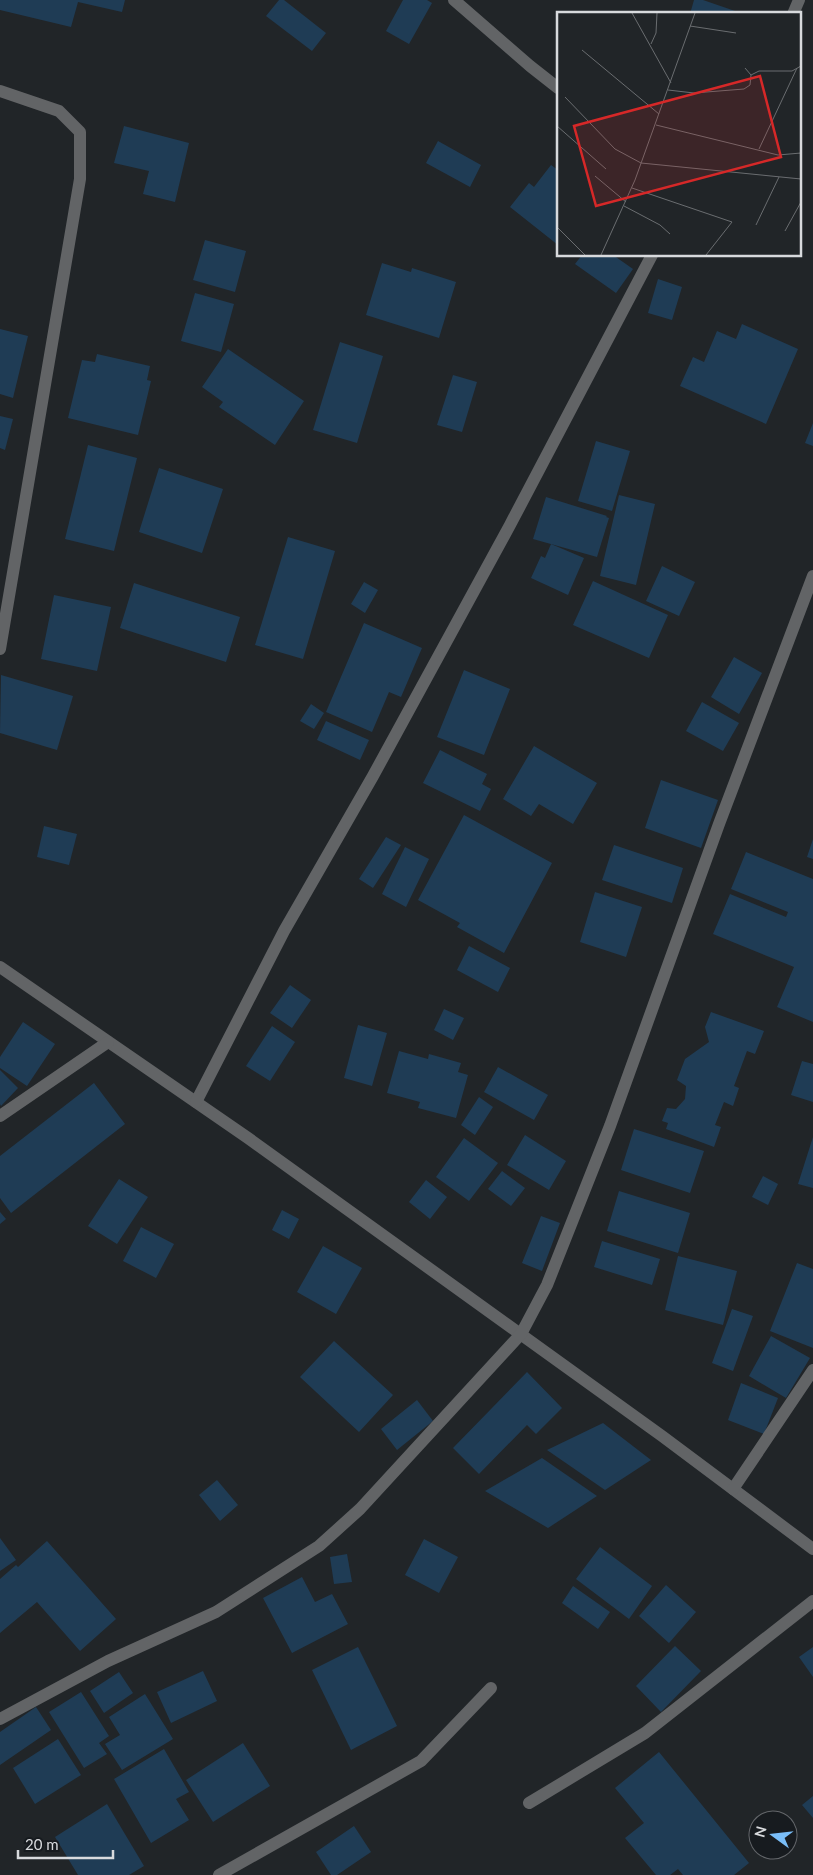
<svg xmlns="http://www.w3.org/2000/svg" width="813" height="1875" font-family="Lato,sans-serif">
<style>
.building{fill:#1f3c55}
.lines{fill:none;stroke-linecap:round;stroke-linejoin:round}
.minor{stroke:#626466;stroke-width:12}
.inset-road{fill:none;stroke:#6a6d70;stroke-width:1}
.view{fill:#d62828;fill-opacity:0.15;stroke:#d62828;stroke-width:2.5}
.inset-edge{fill:none;stroke:#d8dadd;stroke-width:2.5}
</style>
<rect width="100%" height="100%" fill="#212528"/>
<g class="building">
<path d="M0 0H125L122 12 78 2 71 27 0 10Z"/>
<path d="M279 0H284L326 33 312 51 266 16Z"/>
<path d="M403 0H427L432 3 409 44 386 31Z"/>
<path d="M694 0H703L735 11 734 14H690Z"/>
<path d="M124 126 189 143 175 202 143 194 149 171 114 163Z"/>
<path d="M438 141 481 165 470 187 426 163Z"/>
<path d="M551 165 558 170V245L510 207 529 183 534 187Z"/>
<path d="M205 240 246 251 235 292 193 280Z"/>
<path d="M582 255H613L633 269 616 293 575 264Z"/>
<path d="M382 263 411 272 412 268 456 282 439 338 366 315Z"/>
<path d="M658 279 682 287 672 320 648 313Z"/>
<path d="M195 293 234 304 221 352 181 341Z"/>
<path d="M742 324 798 349 766 424 680 386 693 357 704 362 717 331 736 339Z"/>
<path d="M0 329 28 336 13 398 0 394Z"/>
<path d="M340 342 383 356 357 443 313 430Z"/>
<path d="M228 349 304 401 275 445 219 407 223 402 202 387Z"/>
<path d="M97 354 150 366 147 380 151 381 138 435 68 418 82 360 95 362Z"/>
<path d="M453 375 477 382 462 432 437 425Z"/>
<path d="M0 416 13 419 5 450 0 448Z"/>
<path d="M813 423V446L805 443Z"/>
<path d="M596 441 630 451 612 511 578 501Z"/>
<path d="M88 445 137 458 114 551 65 539Z"/>
<path d="M159 468 223 489 202 553 139 532Z"/>
<path d="M619 495 655 504 636 585 600 576Z"/>
<path d="M546 497 607 516 606 517 609 518 597 557 533 539Z"/>
<path d="M288 537 335 551 303 659 255 645Z"/>
<path d="M551 544 584 558 568 595 531 578 541 556 545 558Z"/>
<path d="M662 566 695 582 679 616 646 601Z"/>
<path d="M593 581 668 615 649 658 573 625Z"/>
<path d="M364 582 378 590 365 613 351 604Z"/>
<path d="M134 583 240 617 226 662 120 628Z"/>
<path d="M54 595 111 607 97 671 41 659Z"/>
<path d="M364 623 422 648 401 697 389 692 372 732 326 712Z"/>
<path d="M734 657 762 673 739 714 711 697Z"/>
<path d="M464 670 510 689 484 755 437 737Z"/>
<path d="M1 675 73 696 57 750 0 733Z"/>
<path d="M702 702 739 723 723 751 686 731Z"/>
<path d="M311 704 324 713 314 729 300 721Z"/>
<path d="M326 721 369 740 360 760 317 740Z"/>
<path d="M534 746 597 783 573 824 539 804 531 816 503 799Z"/>
<path d="M440 750 487 774 482 784 491 789 480 811 423 783Z"/>
<path d="M661 780 718 800 701 848 645 828Z"/>
<path d="M464 815 552 863 504 953 457 927 460 923 418 900Z"/>
<path d="M44 826 77 834 69 865 37 857Z"/>
<path d="M386 837 401 845 373 888 359 879Z"/>
<path d="M813 839V859L807 857Z"/>
<path d="M614 845 683 868 672 903 602 880Z"/>
<path d="M405 847 429 859 406 907 382 894Z"/>
<path d="M746 852 813 879V1022L777 1007 794 967 713 934 730 894 786 917 788 912 731 889Z"/>
<path d="M595 892 642 907 626 957 580 942Z"/>
<path d="M469 946 510 968 498 992 457 970Z"/>
<path d="M290 985 311 1000 292 1028 270 1013Z"/>
<path d="M444 1009 464 1018 453 1040 434 1030Z"/>
<path d="M711 1012 764 1031 755 1054 747 1051 734 1086 739 1088 733 1106 724 1102 715 1125 721 1127 714 1147 666 1129 668 1123 662 1121 667 1108 676 1109 685 1099 686 1086 677 1080 685 1059 709 1042 705 1027Z"/>
<path d="M23 1022 55 1044 27 1086 0 1068V1057Z"/>
<path d="M358 1025 387 1033 372 1086 344 1078Z"/>
<path d="M272 1026 295 1042 270 1081 246 1066Z"/>
<path d="M399 1051 428 1059 429 1054 461 1063 458 1072 468 1075 456 1118 418 1108 420 1102 387 1093Z"/>
<path d="M802 1061 813 1064V1102L791 1095Z"/>
<path d="M498 1067 548 1095 534 1120 484 1092Z"/>
<path d="M0 1070 18 1088 1 1106 0 1104Z"/>
<path d="M94 1083 125 1124 11 1213 0 1198V1156Z"/>
<path d="M479 1097 493 1107 475 1135 461 1125Z"/>
<path d="M634 1129 704 1151 690 1193 621 1170Z"/>
<path d="M525 1135 566 1161 549 1190 507 1165Z"/>
<path d="M813 1137V1188L798 1184Z"/>
<path d="M464 1138 498 1163 469 1201 436 1177Z"/>
<path d="M502 1171 525 1188 511 1206 488 1189Z"/>
<path d="M763 1176 778 1184 768 1205 752 1197Z"/>
<path d="M119 1179 148 1197 117 1244 88 1226Z"/>
<path d="M426 1180 447 1197 430 1219 409 1202Z"/>
<path d="M619 1191 690 1213 678 1253 607 1231Z"/>
<path d="M282 1210 299 1219 289 1239 272 1230Z"/>
<path d="M0 1212 6 1219 0 1224Z"/>
<path d="M541 1216 560 1223 542 1271 522 1263Z"/>
<path d="M141 1227 174 1244 156 1278 123 1261Z"/>
<path d="M602 1241 660 1259 652 1285 594 1267Z"/>
<path d="M323 1246 362 1268 336 1314 297 1292Z"/>
<path d="M678 1256 737 1271 723 1325 665 1310Z"/>
<path d="M797 1263 813 1269V1348L770 1331Z"/>
<path d="M732 1309 753 1316 733 1371 712 1363Z"/>
<path d="M771 1336 810 1358 786 1398 749 1376Z"/>
<path d="M334 1341 393 1395 359 1432 300 1377Z"/>
<path d="M527 1372 562 1408 536 1434 527 1425 479 1474 453 1448Z"/>
<path d="M741 1383 778 1398 764 1434 728 1420Z"/>
<path d="M417 1400 433 1421 397 1450 381 1429Z"/>
<path d="M603 1423 651 1460 605 1490 547 1450Z"/>
<path d="M542 1458 597 1496 548 1528 485 1491Z"/>
<path d="M217 1480 238 1505 220 1521 199 1495Z"/>
<path d="M0 1538 16 1560 0 1571Z"/>
<path d="M424 1539 458 1557 439 1593 405 1575Z"/>
<path d="M47 1541 116 1619 80 1651 37 1602 0 1633V1579L16 1565 18 1567Z"/>
<path d="M600 1547 652 1586 629 1619 576 1579Z"/>
<path d="M347 1554 352 1582 334 1584 330 1557Z"/>
<path d="M302 1577 315 1602 332 1594 348 1624 292 1653 263 1598Z"/>
<path d="M666 1585 696 1612 669 1643 639 1616Z"/>
<path d="M573 1586 610 1612 598 1629 562 1603Z"/>
<path d="M675 1646 701 1671 661 1712 636 1686Z"/>
<path d="M358 1647 397 1726 351 1750 312 1670Z"/>
<path d="M813 1647V1677L799 1657Z"/>
<path d="M203 1671 217 1701 171 1723 157 1692Z"/>
<path d="M119 1672 133 1693 104 1713 90 1691Z"/>
<path d="M81 1692 109 1736 99 1743 107 1754 84 1768 49 1712Z"/>
<path d="M145 1694 173 1739 122 1770 105 1744 120 1735 109 1717Z"/>
<path d="M36 1707 51 1730 0 1765V1732Z"/>
<path d="M58 1739 81 1775 35 1804 13 1768Z"/>
<path d="M243 1743 270 1786 213 1822 186 1780Z"/>
<path d="M164 1749 189 1792 176 1799 189 1820 151 1843 114 1779Z"/>
<path d="M659 1752 749 1863 734 1875H683L678 1869 670 1875H656L625 1838 644 1823 615 1788Z"/>
<path d="M813 1796V1818L802 1805Z"/>
<path d="M107 1804 144 1866 129 1875H78L55 1837Z"/>
<path d="M354 1826 371 1852 337 1875H331L316 1852Z"/>
</g>
<g class="lines">
<g class="minor">
<path d="M454 0 530 66 558 88"/>
<path d="M793 14 799 0"/>
<path d="M0 91 59 111 80 132V179L0 649"/>
<path d="M0 967 248 1138 662 1436 813 1549"/>
<path d="M196 1102 284 931 373 776 510 525 652 255"/>
<path d="M0 1116 108 1042"/>
<path d="M733 1489 813 1370"/>
<path d="M0 1719 108 1661 216 1612 319 1546 360 1509 521 1334 547 1285 610 1126 719 824 813 576"/>
<path d="M529 1803 645 1733 813 1601"/>
<path d="M219 1875 421 1761 491 1688"/>
</g>
</g>
<g transform="translate(557 12)">
<rect width="244" height="244" fill="#212528"/>
<path class="inset-road" d="M75 1 114 71M133 14 179 21M94 32 99 21 100 1M25 38 102 102M188 56 194 63 202 59H235L244 54M111 78 137 81 187 77 193 73 194 63M8 85 58 137 84 151 244 167M99 113 221 143 244 141M0 114 49 157M202 137 240 56M38 164 69 190M75 176 175 210 149 243M67 194 103 213 113 222M199 213 222 165M0 215 28 243M228 219 244 190M44 243 78 168 138 1"/>
<path class="view" d="M203 64 224 145 39 194 17 114Z"/>
<rect width="244" height="244" class="inset-edge"/>
</g>
<g transform="translate(773 1835) rotate(285)"><circle r="24" fill="#171b1f" stroke="#64676b"/>
<path d="M0-4L9 19L0 12L-9 19Z" fill="#7abef8"/>
<text y="-8" font-size="14" font-weight="bold" text-anchor="middle" fill="#d8dadd">N</text>
</g>
<path d="M18 1850v8h95v-8" fill="none" stroke="#d8dadd" stroke-width="2.5"/>
<text x="25" y="1850" font-size="15" fill="#d8dadd" stroke="#171b1f" stroke-width="4" paint-order="stroke">20 m</text>
</svg>
